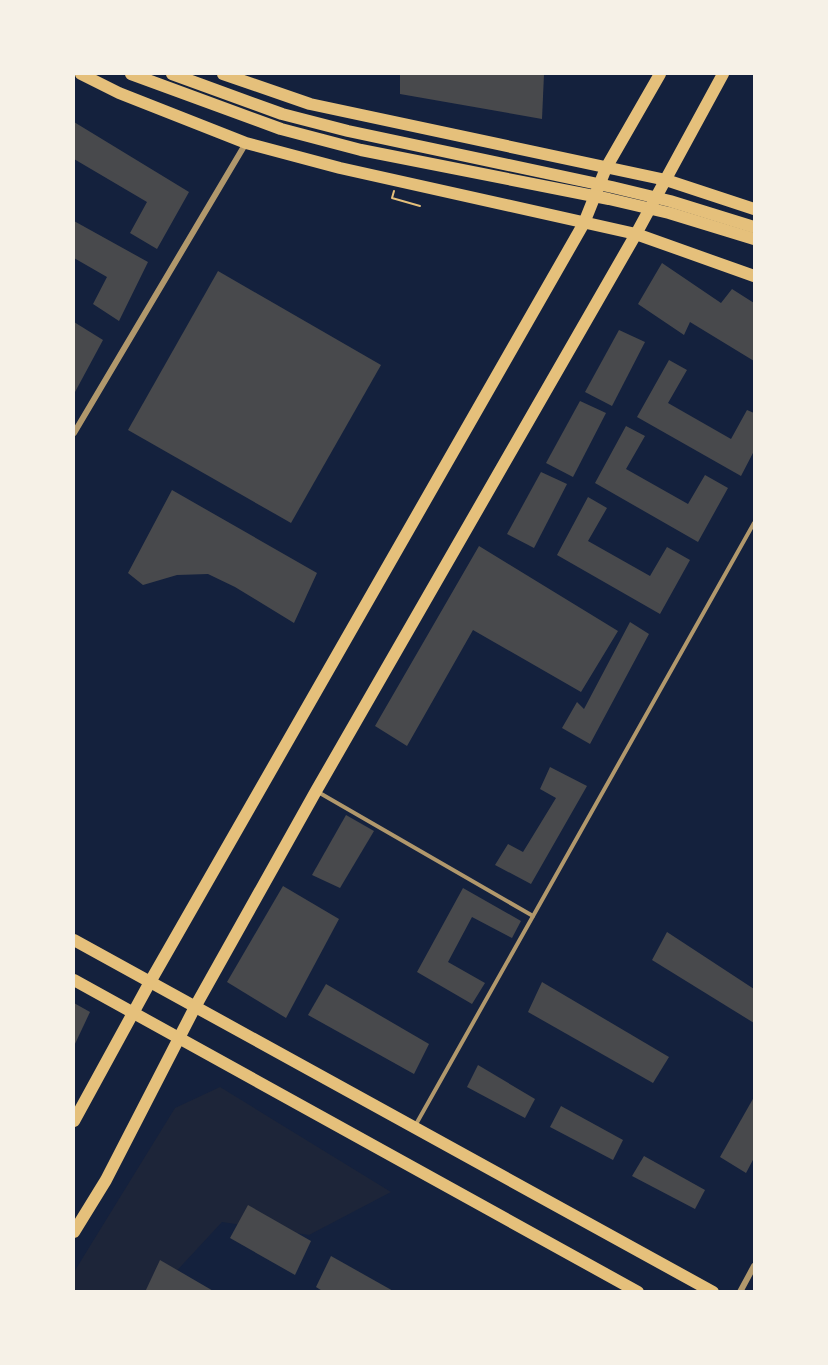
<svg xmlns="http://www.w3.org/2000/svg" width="828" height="1365" font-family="'Titillium Web',sans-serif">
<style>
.green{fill:#1d2539}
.building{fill:#48494c}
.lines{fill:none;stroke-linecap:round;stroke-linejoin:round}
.path{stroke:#e5c07b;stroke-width:2}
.service{stroke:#b1986c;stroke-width:4}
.minor{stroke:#b1986c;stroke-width:6}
.primary{stroke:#e5c07b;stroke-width:12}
.trunk{stroke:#e5c07b;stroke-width:12}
</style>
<rect width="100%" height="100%" fill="#14213d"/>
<path class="green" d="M220 1087 391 1192 309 1235 222 1222 158 1291H74V1272L175 1108Z"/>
<g class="building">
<path d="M400 74H544L542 119 400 94Z"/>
<path d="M74 122 189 192 157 249 130 233 147 202 74 159Z"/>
<path d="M74 221 148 262 119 321 93 304 107 277 74 258Z"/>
<path d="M662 263 721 303 732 289 754 303V361L690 322 684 335 638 304Z"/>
<path d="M218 271 381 365 291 523 128 430Z"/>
<path d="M74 322 103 340 75 392 74 391Z"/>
<path d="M619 330 645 342 612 406 585 392Z"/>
<path d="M669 360 687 370 668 403 731 439 747 410 754 413V451L741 476 637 417Z"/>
<path d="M580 401 606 413 573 477 546 463Z"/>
<path d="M626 426 645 436 626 469 688 504 705 475 728 488 698 542 595 483Z"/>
<path d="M541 472 567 484 534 548 507 534Z"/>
<path d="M172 490 317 573 294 623 235 587 208 574 177 575 143 585 128 573Z"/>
<path d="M588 497 607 508 588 541 650 576 667 547 690 560 660 614 557 555Z"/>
<path d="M479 546 618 631 581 692 473 630 407 746 375 726Z"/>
<path d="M630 622 649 634 590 744 562 728 577 702 584 709Z"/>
<path d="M550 767 587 786 531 884 495 865 508 844 523 852 556 798 540 789Z"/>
<path d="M346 815 374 831 340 888 312 875Z"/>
<path d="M283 886 339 919 286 1018 227 982Z"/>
<path d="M463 888 521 921 512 938 472 917 448 962 485 983 472 1004 417 972Z"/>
<path d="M667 932 754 989V1023L652 960Z"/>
<path d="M542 982 669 1057 653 1083 528 1012Z"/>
<path d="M326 984 429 1044 414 1074 308 1015Z"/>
<path d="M74 1003 90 1012 74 1046Z"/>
<path d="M478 1065 535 1099 525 1118 467 1087Z"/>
<path d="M754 1097V1158L746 1173 720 1157Z"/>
<path d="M561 1106 623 1140 613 1160 550 1127Z"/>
<path d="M644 1156 705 1190 695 1209 632 1176Z"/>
<path d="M248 1205 311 1241 295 1275 230 1238Z"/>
<path d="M331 1256 395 1292H324L316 1287Z"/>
<path d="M160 1260 215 1292H145Z"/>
</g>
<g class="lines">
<path class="path" d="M394 191 392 198 420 206"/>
<g class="service">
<path d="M318 792 533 916"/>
<path d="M415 1126 754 523"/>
</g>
<g class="minor">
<path d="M74 433 246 143"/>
<path d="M740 1292 754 1266"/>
</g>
<g class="primary">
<path d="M74 940 713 1292"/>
<path d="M74 980 638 1292"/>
<path d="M74 1121 150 982 584 223 606 168 660 74"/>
<path d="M74 1232 106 1180 195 1007 316 791 636 234 723 74"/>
</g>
<g class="trunk">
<path d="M81 74 119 93 246 143 340 168 636 234 754 276"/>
<path d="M131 74 281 129 361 150 609 199 669 213 754 239"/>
<path d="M172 74 282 114 348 131 612 187 670 201 754 227"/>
<path d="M223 74 310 104 666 180 754 209"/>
</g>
</g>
<rect width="828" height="1365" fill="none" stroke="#f6f1e7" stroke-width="150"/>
</svg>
